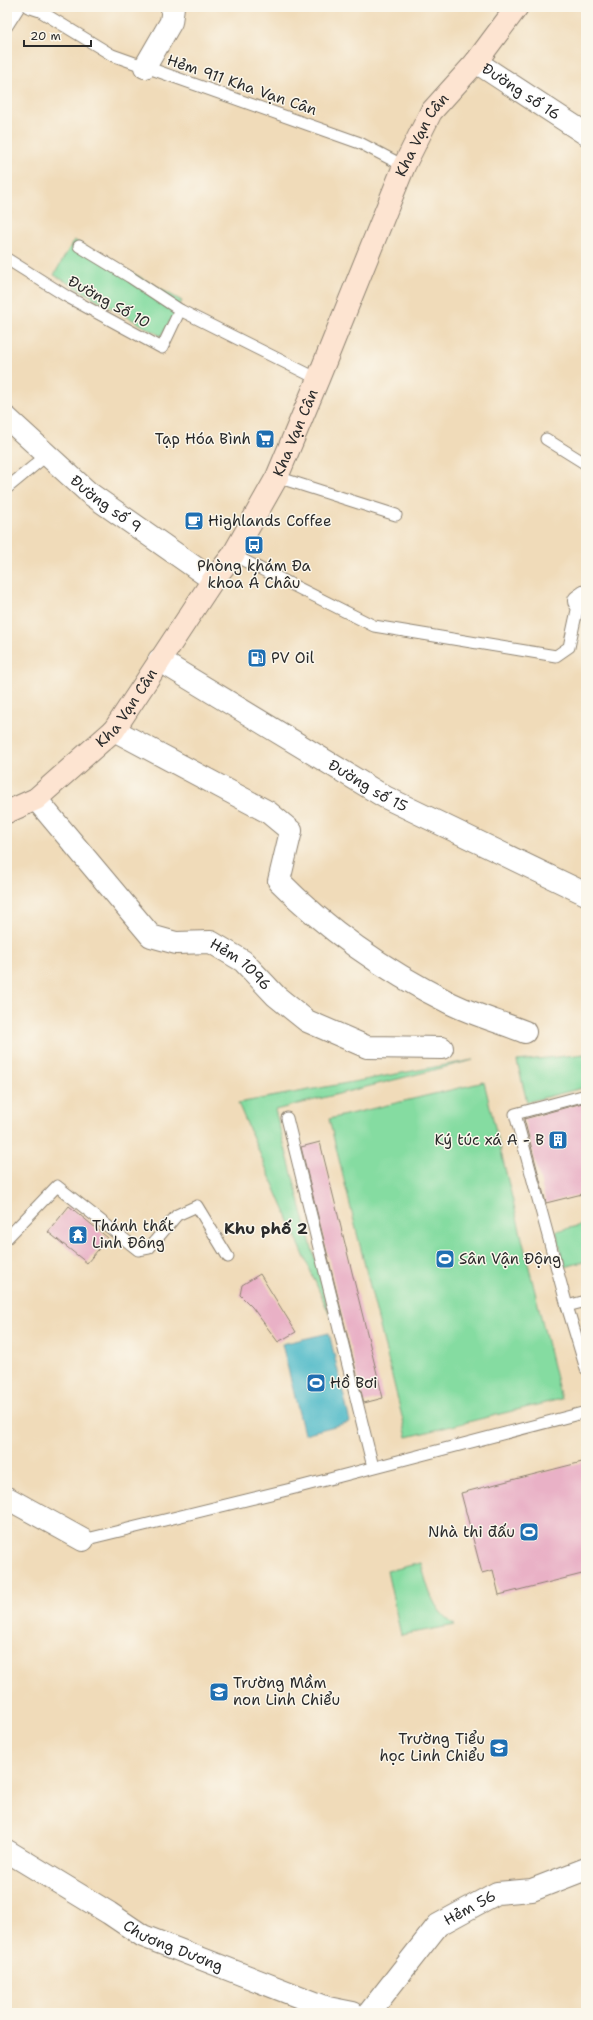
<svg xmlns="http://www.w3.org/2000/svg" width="593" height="2020" font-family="'Shantell Sans',sans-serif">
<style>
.green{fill:#85dca1;stroke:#588466}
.water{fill:#4db9c8;stroke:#3c727a}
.building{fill:#e9b1c6}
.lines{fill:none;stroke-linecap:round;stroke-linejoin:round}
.service-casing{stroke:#8e8372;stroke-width:13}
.minor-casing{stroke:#8e8372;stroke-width:24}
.tertiary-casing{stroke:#8e8372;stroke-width:24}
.secondary-casing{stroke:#8e8372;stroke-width:24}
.service{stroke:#fff;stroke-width:11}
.minor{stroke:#fff;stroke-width:22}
.tertiary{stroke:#fff;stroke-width:22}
.secondary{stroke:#fde4d1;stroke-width:22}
.labels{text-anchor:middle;stroke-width:3;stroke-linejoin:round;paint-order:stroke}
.street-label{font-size:15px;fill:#2b2b2b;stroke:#fbf7ec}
.poi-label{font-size:15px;fill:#2b2b2b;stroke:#fbf7ec;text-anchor:start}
.neighbourhood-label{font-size:16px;font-weight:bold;fill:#2b2b2b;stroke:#fbf7ec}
</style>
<rect width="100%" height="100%" fill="#fbf7ec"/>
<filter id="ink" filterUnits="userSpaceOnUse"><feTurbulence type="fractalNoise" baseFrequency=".025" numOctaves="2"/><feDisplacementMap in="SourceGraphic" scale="8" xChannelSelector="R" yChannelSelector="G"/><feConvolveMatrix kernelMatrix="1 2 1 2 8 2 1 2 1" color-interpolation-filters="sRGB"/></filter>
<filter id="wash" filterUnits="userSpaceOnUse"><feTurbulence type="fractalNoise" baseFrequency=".012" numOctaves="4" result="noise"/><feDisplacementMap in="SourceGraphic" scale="16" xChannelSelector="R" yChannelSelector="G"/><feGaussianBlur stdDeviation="0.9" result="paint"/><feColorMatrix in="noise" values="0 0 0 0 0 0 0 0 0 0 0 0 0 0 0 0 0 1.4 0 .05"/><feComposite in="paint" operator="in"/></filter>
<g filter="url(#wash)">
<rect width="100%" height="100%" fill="#f0dbb9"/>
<g class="green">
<path d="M74 240 182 301 161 336 54 275Z"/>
<path d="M586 1054V1087L527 1102 517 1061Z"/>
<path d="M473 1060 275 1110 330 1316 238 1103Z"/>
<path d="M484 1082 561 1399 407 1437 329 1119Z"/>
<path d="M586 1224V1261L565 1267 556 1231Z"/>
<path d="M421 1563C428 1588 432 1610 455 1625L401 1635 387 1571Z"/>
</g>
<path class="water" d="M329 1333 350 1422 304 1434 282 1344Z"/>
<g id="blocks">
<g class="building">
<path d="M586 1102V1193L546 1203 524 1119Z"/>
<path d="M320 1142 383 1398 364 1403 301 1147Z"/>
<path d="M69 1206 108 1238 87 1263 48 1232Z"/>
<path d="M260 1274 296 1332 278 1342 252 1307 240 1295 242 1285Z"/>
<path d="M586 1461V1573L499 1595 493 1570 482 1573 461 1493Z"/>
</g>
</g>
</g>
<g filter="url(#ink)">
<use href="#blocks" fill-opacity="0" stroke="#8e8372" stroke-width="1"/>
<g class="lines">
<defs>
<g id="service">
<path d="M28 7 40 11 112 55 360 143 404 166"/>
<path d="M7 26 19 7"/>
<path d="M79 246 130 277 180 310"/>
<path d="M7 259 66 296 162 348 180 310 318 379"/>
<path d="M546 439 586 464"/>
<path d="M277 477 396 515"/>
<path d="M7 488 47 455"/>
<path d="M233 555 374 626 556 656 569 647 579 601"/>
<path d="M586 1095 515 1114 567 1306 586 1301"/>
<path d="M287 1118 373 1467"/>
<path d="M7 1238 57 1186 138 1250 149 1248 177 1215 197 1206 228 1257"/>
<path d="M567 1306 586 1369"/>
<path d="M83 1540 295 1488 586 1412"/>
</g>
<g id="minor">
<path id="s1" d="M476 62 586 134"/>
<path d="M145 67 171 22 173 7"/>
<path d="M579 601 586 596"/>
<path id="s2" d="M159 660 385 797 586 894"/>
<path d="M114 730 268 812 291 831 279 881C328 931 388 972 450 1003 474 1015 500 1022 525 1032"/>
<path id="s3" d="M36 799 151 936 176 943 211 942 243 961 276 996 307 1021 367 1047 442 1048"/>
<path d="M7 1498 83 1540"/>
<path id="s4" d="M369 2013 438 1925 497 1893 532 1890 586 1869"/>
</g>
<g id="tertiary">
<path id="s5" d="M7 418 89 493 213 580"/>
<path id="s6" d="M7 1851 109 1913 143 1936 328 2008 353 2013"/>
</g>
<g id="secondary">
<path id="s7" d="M7 812 36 799 114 730 213 580 233 555 277 477 318 379 404 166 431 112 476 62 517 7"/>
</g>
</defs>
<use href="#service" class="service-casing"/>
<use href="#minor" class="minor-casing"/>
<use href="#tertiary" class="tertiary-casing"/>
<use href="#secondary" class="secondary-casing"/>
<use href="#service" class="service"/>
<use href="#minor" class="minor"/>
<use href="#tertiary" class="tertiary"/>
<use href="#secondary" class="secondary"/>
</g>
</g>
<defs>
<symbol id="supermarket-square" viewBox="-11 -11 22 22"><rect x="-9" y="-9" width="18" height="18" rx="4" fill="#1f6fb2" stroke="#fbf7ec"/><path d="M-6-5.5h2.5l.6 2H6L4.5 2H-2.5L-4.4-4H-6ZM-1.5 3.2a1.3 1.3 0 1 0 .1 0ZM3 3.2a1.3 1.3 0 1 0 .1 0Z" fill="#fff"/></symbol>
<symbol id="cafe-square" viewBox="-11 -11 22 22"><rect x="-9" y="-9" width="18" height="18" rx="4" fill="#1f6fb2" stroke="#fbf7ec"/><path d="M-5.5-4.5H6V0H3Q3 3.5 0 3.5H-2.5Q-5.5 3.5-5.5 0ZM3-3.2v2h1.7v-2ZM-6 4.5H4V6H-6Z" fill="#fff"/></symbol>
<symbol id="bus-square" viewBox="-11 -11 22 22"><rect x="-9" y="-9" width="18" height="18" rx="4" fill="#1f6fb2" stroke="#fbf7ec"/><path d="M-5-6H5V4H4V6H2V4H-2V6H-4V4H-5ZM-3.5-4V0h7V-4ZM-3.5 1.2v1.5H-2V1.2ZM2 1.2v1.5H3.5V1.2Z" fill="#fff"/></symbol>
<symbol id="fuel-square" viewBox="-11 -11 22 22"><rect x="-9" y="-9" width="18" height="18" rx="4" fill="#1f6fb2" stroke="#fbf7ec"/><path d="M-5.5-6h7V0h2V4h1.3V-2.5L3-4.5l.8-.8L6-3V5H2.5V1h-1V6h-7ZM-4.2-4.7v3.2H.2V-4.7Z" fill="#fff"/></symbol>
<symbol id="building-square" viewBox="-11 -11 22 22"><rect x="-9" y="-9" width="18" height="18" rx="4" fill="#1f6fb2" stroke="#fbf7ec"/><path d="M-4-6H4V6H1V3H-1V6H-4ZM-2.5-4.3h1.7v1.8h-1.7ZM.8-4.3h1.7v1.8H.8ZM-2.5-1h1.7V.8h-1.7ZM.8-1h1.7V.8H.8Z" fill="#fff"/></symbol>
<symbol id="temple-square" viewBox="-11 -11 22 22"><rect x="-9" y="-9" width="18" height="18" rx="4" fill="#1f6fb2" stroke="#fbf7ec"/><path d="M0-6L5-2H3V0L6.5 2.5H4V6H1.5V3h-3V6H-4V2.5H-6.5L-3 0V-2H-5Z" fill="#fff"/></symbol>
<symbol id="stadium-square" viewBox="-11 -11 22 22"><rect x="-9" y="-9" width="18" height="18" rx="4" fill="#1f6fb2" stroke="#fbf7ec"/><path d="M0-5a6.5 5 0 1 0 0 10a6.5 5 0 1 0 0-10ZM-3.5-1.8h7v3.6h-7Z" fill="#fff"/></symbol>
<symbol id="school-square" viewBox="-11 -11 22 22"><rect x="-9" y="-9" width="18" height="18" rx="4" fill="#1f6fb2" stroke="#fbf7ec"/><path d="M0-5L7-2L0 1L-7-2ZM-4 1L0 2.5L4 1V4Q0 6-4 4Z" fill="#fff"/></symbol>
</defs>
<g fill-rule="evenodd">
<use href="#supermarket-square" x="254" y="428" width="22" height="22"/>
<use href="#cafe-square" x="183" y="510" width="22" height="22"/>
<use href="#bus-square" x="243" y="534" width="22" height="22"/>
<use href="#fuel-square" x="246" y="647" width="22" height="22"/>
<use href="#building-square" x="547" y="1129" width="22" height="22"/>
<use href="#temple-square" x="67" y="1224" width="22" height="22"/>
<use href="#stadium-square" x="434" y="1248" width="22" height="22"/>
<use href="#stadium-square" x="305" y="1372" width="22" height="22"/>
<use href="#stadium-square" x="518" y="1521" width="22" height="22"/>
<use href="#school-square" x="208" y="1681" width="22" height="22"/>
<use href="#school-square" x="488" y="1737" width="22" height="22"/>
</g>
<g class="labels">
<g class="street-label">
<text transform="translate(242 85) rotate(19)" y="5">Hẻm 911 Kha Vạn Cân</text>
<text dy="5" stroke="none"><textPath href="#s1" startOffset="54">Đường số 16</textPath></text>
<text dy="5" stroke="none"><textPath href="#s7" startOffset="809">Kha Vạn Cân</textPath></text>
<text transform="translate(109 302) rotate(29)" y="5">Đường Số 10</text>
<text dy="5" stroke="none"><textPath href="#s7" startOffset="485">Kha Vạn Cân</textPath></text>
<text dy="5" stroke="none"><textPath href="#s5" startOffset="131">Đường số 9</textPath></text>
<text dy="5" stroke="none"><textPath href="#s7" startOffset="161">Kha Vạn Cân</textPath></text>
<text dy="5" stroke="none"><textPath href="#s2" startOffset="244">Đường số 15</textPath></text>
<text dy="5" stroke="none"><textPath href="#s3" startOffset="277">Hẻm 1096</textPath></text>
<text dy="5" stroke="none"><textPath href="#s4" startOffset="148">Hẻm 56</textPath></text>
<text dy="5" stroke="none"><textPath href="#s6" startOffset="192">Chương Dương</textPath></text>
</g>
<g class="poi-label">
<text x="251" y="444" text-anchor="end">Tạp Hóa Bình</text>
<text x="208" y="526">Highlands Coffee</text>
<text x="254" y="571" text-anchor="middle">Phòng khám Đa<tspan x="254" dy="17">khoa Á Châu</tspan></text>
<text x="271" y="663">PV Oil</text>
<text x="544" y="1145" text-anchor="end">Ký túc xá A - B</text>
<text x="92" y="1231">Thánh thất<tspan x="92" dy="17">Linh Đông</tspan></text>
<text x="459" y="1264">Sân Vận Động</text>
<text x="330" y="1388">Hồ Bơi</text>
<text x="515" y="1537" text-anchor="end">Nhà thi đấu</text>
<text x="233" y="1688">Trường Mầm<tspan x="233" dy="17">non Linh Chiểu</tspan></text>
<text x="485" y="1744" text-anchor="end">Trường Tiểu<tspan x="485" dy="17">học Linh Chiểu</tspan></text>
</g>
<g class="neighbourhood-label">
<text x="266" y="1234">Khu phố 2</text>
</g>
</g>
<rect width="593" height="2020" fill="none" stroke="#fbf7ec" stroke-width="24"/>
<path d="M24 40v6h67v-6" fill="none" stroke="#2b2b2b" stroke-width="2"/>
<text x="30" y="40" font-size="12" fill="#2b2b2b" stroke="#fbf7ec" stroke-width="3" paint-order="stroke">20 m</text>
</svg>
